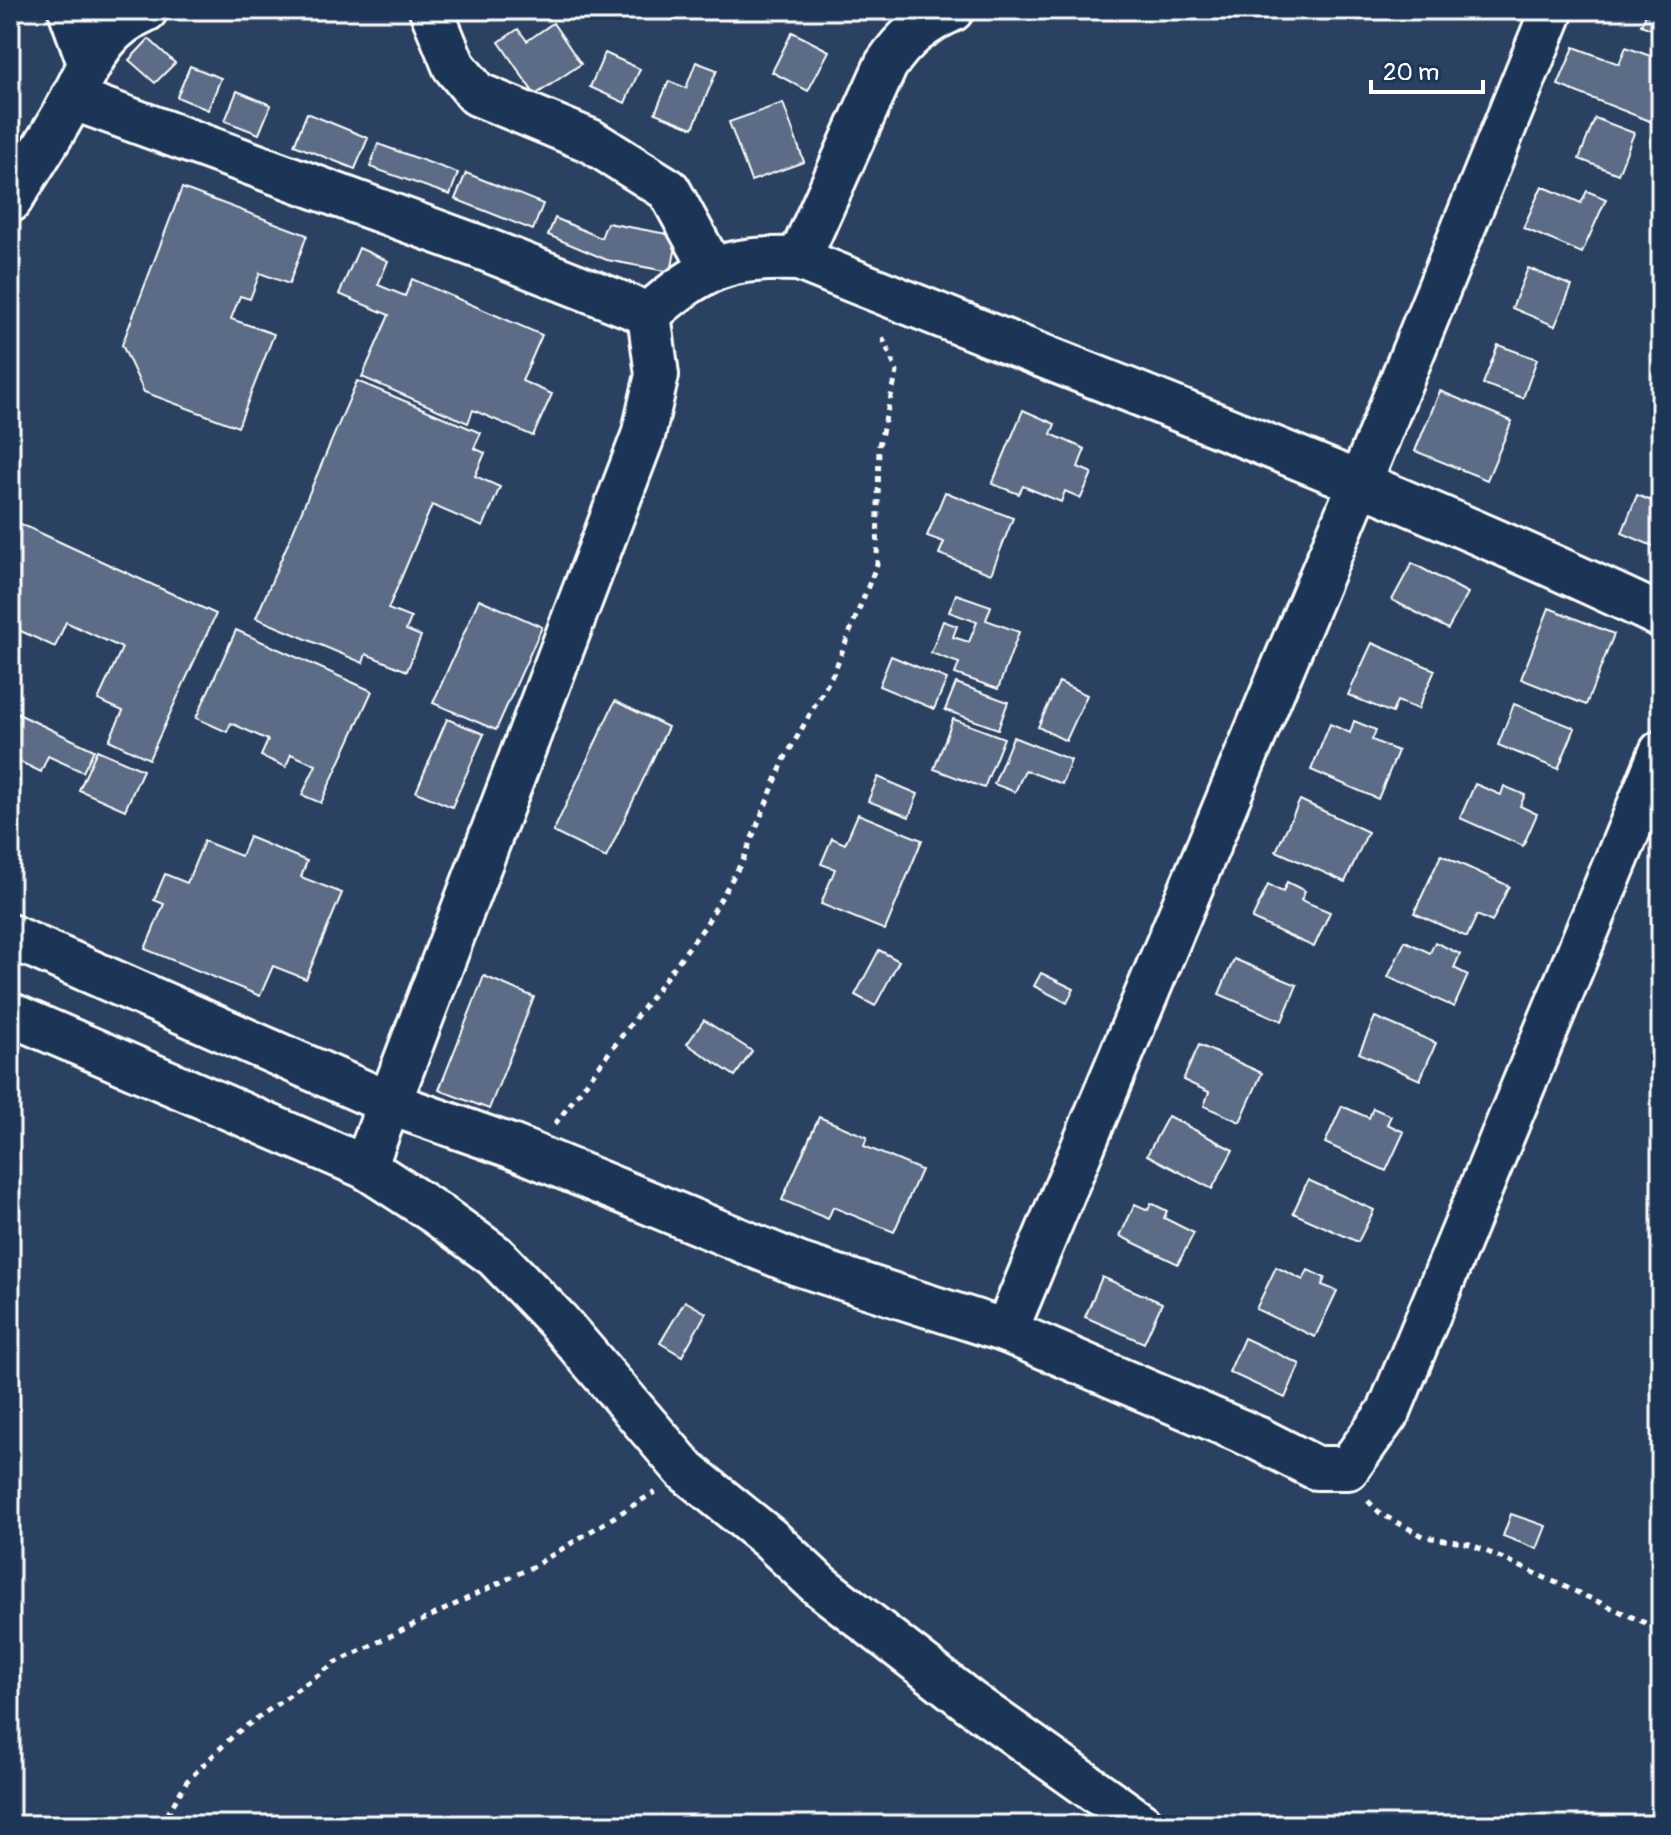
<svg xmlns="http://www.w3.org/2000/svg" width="1671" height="1835" font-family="Pangolin,sans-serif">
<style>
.building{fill:#5b6c86;stroke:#fff;stroke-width:2}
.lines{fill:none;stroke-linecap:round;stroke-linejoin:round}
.minor-casing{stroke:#fff;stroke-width:48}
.path{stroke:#fff;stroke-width:5;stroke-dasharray:6 6;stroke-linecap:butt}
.minor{stroke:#1d3557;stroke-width:42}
</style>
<rect width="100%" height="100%" fill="#2a4161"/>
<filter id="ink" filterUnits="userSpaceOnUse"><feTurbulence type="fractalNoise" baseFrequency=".0125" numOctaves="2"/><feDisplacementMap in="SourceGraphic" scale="16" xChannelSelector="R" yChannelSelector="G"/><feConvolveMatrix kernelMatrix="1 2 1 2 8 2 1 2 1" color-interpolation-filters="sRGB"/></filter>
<g filter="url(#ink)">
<g class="building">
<path d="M1648 10H1661V33L1641 25Z"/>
<path d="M553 23 581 64 535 95 499 42 518 29 527 41Z"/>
<path d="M792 32 829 51 808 91 772 72Z"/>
<path d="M149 39 175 63 155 83 129 60Z"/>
<path d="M1574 47 1619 64 1626 47 1661 60V99L1652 122 1558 85Z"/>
<path d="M605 53 640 69 625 103 590 87Z"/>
<path d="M696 62 717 70 693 128 655 113 669 81 686 88Z"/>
<path d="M190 66 221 78 208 110 177 97Z"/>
<path d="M237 91 271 105 259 134 225 121Z"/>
<path d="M783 103 804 162 751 181 729 122Z"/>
<path d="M307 113 368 138 355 169 294 145Z"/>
<path d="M1595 118 1634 133 1618 174 1579 159Z"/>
<path d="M378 144 458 173 450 195 370 167Z"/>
<path d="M466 173 543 204 533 230 455 199Z"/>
<path d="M1542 186 1581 203 1587 191 1606 199 1582 253 1523 228Z"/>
<path d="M182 188 307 235 289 284 260 273 250 299 240 296 231 319 274 334 238 427 144 392 122 345Z"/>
<path d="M555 218 601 238 607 223 678 236 671 272 607 260 548 235Z"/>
<path d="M359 248 388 261 378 285 405 296 412 279 542 335 522 381 552 394 533 436 473 410 468 423 362 377 389 315 339 294Z"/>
<path d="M1528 268 1572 286 1555 326 1512 308Z"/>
<path d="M1498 345 1537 359 1523 398 1483 384Z"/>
<path d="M357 381 481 433 474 448 485 453 475 476 500 487 483 527 432 505 388 609 411 618 406 630 421 636 407 671 366 654 363 663 256 618Z"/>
<path d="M1440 391 1512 421 1487 480 1415 451Z"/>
<path d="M1023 410 1055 424 1051 434 1085 449 1078 467 1092 473 1081 498 1065 491 1061 502 1023 486 1019 494 992 484Z"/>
<path d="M945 492 1013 518 991 574 939 554 944 542 927 536Z"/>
<path d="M1637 495 1661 505V533L1655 547 1622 533Z"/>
<path d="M10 519 216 614 149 759 109 740 123 711 98 700 122 648 66 622 55 647 10 626Z"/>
<path d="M1412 563 1468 593 1448 629 1392 600Z"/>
<path d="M956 594 991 606 986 620 1019 632 998 689 955 674 959 663 931 653 943 621 957 626 953 637 969 642 977 622 949 612Z"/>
<path d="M479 599 542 627 496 730 433 703Z"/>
<path d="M1549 608 1614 634 1586 705 1521 679Z"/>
<path d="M236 630 372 691 321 803 302 795 316 765 291 754 286 767 261 756 268 740 231 723 227 732 196 718Z"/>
<path d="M1372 643 1435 670 1418 709 1397 701 1392 713 1348 695Z"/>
<path d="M891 656 947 679 934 709 879 686Z"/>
<path d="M1059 682 1087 695 1066 741 1038 727Z"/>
<path d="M956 683 1008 702 998 729 945 710Z"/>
<path d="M615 701 668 727 606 858 553 832Z"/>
<path d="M1514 704 1575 728 1558 769 1498 745Z"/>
<path d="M10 710 94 750 83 772 48 756 41 772 10 757Z"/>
<path d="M447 719 484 734 452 807 416 792Z"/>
<path d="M953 719 1004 738 984 788 934 769Z"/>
<path d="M1354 721 1376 730 1372 740 1398 751 1378 799 1311 770 1330 724 1350 733Z"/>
<path d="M1013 737 1071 760 1062 784 1025 770 1015 792 994 784Z"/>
<path d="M97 750 143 770 125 810 79 790Z"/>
<path d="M878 777 918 794 909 817 868 801Z"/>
<path d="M1475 784 1501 795 1504 786 1525 795 1520 806 1537 814 1523 846 1460 818Z"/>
<path d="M1300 800 1368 832 1345 882 1276 851Z"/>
<path d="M858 814 922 840 885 930 821 904 835 869 821 864 832 838 845 844Z"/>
<path d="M249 837 307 861 301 877 342 893 306 979 273 966 260 996 145 949 164 904 154 900 165 874 187 883 204 841 241 856Z"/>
<path d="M1441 855 1509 886 1492 922 1477 915 1467 937 1414 913Z"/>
<path d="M1287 882 1305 891 1301 900 1330 912 1314 947 1252 919 1268 885 1283 892Z"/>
<path d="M1405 941 1430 953 1435 942 1460 954 1454 968 1468 975 1454 1007 1388 977Z"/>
<path d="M879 950 899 961 875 1006 855 995Z"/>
<path d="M1234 959 1297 985 1282 1021 1219 994Z"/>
<path d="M1041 973 1074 989 1067 1003 1034 986Z"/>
<path d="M484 976 534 997 489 1109 439 1090Z"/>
<path d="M1375 1017 1436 1043 1420 1080 1359 1053Z"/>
<path d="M704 1020 752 1051 735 1076 687 1044Z"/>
<path d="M1199 1045 1262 1073 1240 1122 1204 1106 1209 1092 1183 1080Z"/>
<path d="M1342 1106 1369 1118 1373 1108 1391 1116 1387 1124 1404 1132 1386 1171 1325 1143Z"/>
<path d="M1168 1116 1233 1150 1212 1189 1147 1155Z"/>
<path d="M819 1117 867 1137 864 1146 921 1170 894 1232 833 1207 828 1219 782 1200Z"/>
<path d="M1308 1180 1374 1210 1358 1242 1293 1213Z"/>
<path d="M1151 1203 1167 1211 1164 1218 1194 1233 1178 1264 1120 1236 1135 1204 1148 1210Z"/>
<path d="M1276 1267 1303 1280 1308 1270 1325 1278 1322 1285 1337 1291 1315 1337 1256 1309Z"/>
<path d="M1102 1277 1162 1303 1144 1343 1085 1317Z"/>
<path d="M685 1301 706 1313 682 1356 660 1343Z"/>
<path d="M1244 1338 1300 1364 1285 1398 1229 1372Z"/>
<path d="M1511 1514 1546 1526 1537 1549 1503 1536Z"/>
</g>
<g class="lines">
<defs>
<g id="minor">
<path d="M70 10 88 60"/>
<path d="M431 10 454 66 477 94 591 141 669 190 712 269"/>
<path d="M72 98 479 247 649 314"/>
<path d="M10 201C31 167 54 134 72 99 92 60 102 29 146 10"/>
<path d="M799 259 886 65C904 38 923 23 952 10"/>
<path d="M649 314C702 267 728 257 799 259 1087 376 1381 483 1661 616"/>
<path d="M10 936 391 1104 511 1146 798 1264 1006 1331 1257 1438 1316 1468H1348L1389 1411 1661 752"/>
<path d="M10 1014 365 1167 437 1214 495 1256 557 1320 686 1471 769 1538 819 1585 970 1702 1143 1825"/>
<path d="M365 1167 643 436 657 375 649 314"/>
<path d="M1006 1331 1359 485 1552 10"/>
</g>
</defs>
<use href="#minor" class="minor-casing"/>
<g class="path">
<path d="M555 1124 705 926 743 860 784 760 834 672 877 564 879 445 897 372 881 334"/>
<path d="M1368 1501 1381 1514 1425 1537 1470 1544 1661 1630"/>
<path d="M161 1825 187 1781 235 1734 335 1663 534 1566 655 1492"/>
</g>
<use href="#minor" class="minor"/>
</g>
</g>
<rect width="1671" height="1835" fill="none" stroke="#1d3557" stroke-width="40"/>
<rect x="20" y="20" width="1631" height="1795" fill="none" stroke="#fff" stroke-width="3" filter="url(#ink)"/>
<path d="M1371 80v12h112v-12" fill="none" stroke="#ffffff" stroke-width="4"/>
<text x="1383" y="80" font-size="24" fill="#ffffff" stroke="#1d3557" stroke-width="6" paint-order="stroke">20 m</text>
</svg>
